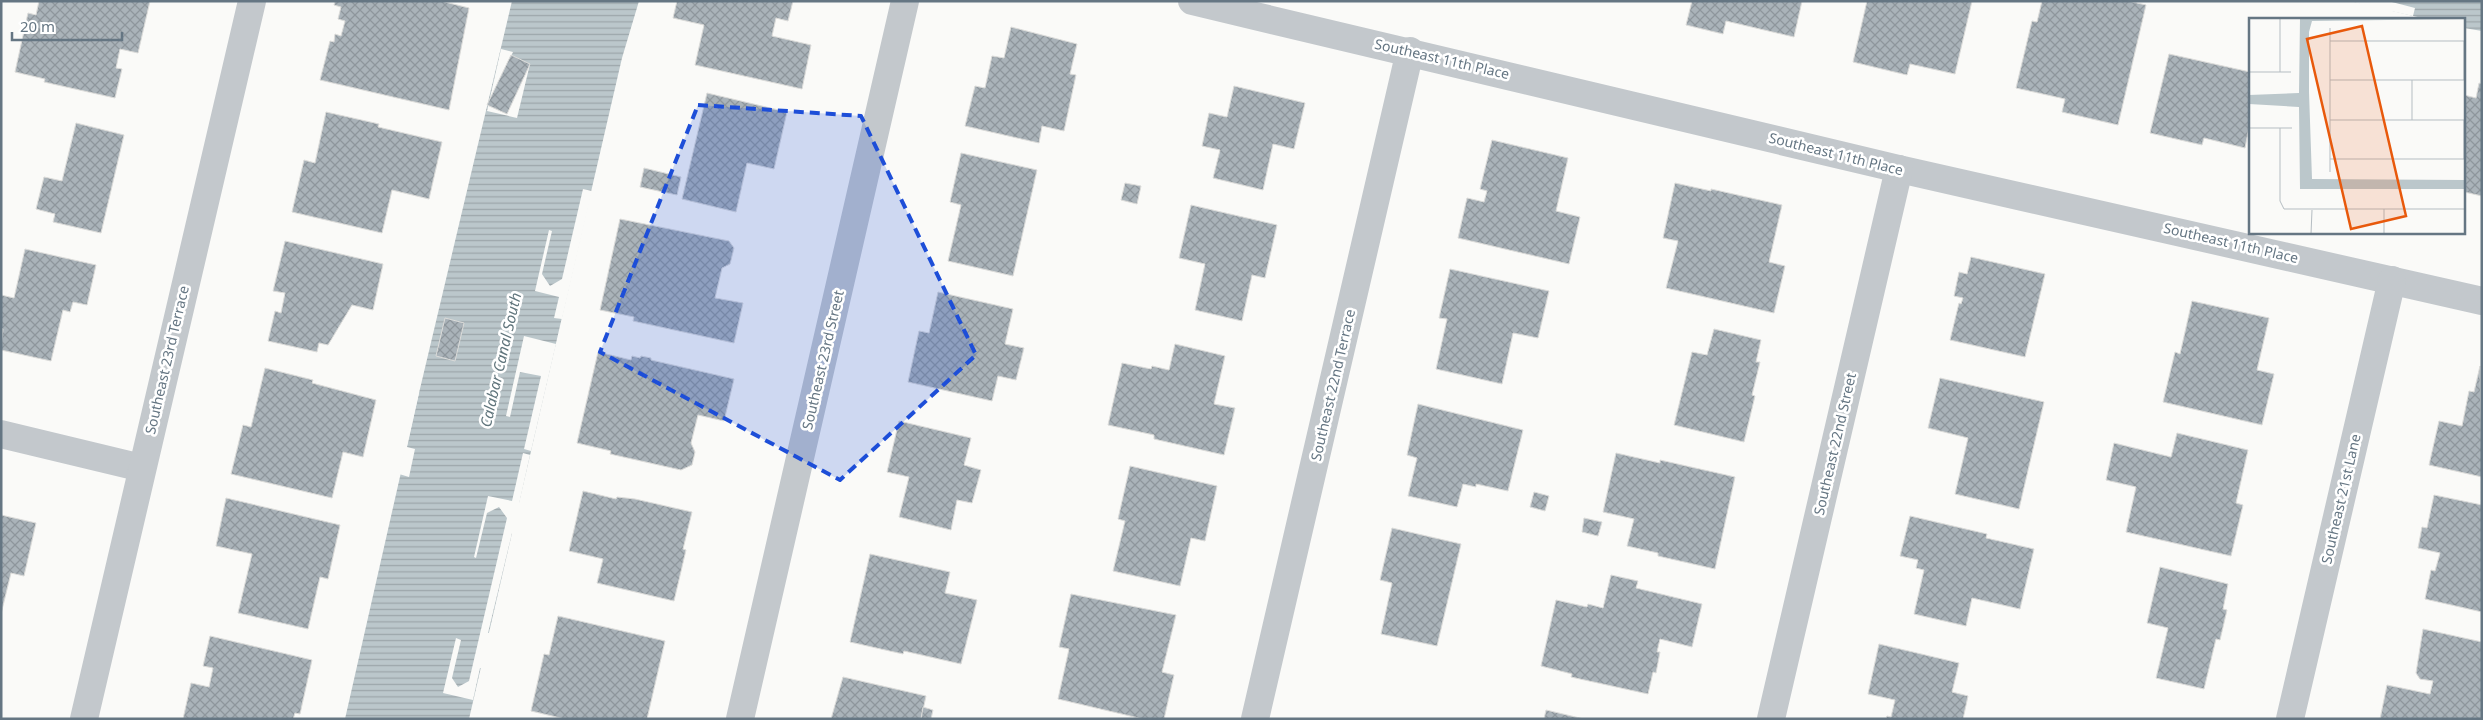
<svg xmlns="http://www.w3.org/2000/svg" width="2483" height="720" font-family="'Noto Sans',sans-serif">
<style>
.water{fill:url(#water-rules)}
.pier{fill:#fafaf8}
.building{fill:url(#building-cross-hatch);stroke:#dcdcda}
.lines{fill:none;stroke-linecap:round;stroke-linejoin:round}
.minor{stroke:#c3c8cc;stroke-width:28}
.marked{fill:#1d4ed8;fill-opacity:0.2;stroke:#1d4ed8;stroke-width:4;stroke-dasharray:10 6;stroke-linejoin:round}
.labels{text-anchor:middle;stroke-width:5;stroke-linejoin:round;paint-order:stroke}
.street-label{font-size:14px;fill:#657683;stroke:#fff}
.water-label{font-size:15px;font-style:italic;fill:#60757c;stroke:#fff}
.inset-road{fill:none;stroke:#b5bdc2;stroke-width:1}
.view{fill:#e8590c;fill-opacity:0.15;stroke:#e8590c;stroke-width:2.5}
.inset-edge{fill:none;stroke:#657683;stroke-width:2.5}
</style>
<defs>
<pattern id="water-rules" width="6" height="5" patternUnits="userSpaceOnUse" patternTransform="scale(1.25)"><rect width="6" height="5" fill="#bbc7cb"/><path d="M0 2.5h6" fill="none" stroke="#9ca6aa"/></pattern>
<pattern id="building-cross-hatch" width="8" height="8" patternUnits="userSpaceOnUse" patternTransform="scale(1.25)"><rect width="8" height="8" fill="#aab3b9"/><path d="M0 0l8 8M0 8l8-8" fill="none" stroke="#8e969c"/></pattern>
</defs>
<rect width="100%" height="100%" fill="#fafaf8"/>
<g class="water">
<path d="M512 1H639L622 58 469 719H345L419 393Z"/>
<path d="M2350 1H2482V31L2464 28V19H2426Z"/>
</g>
<g class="pier">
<path d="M2350 1H2388L2415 8 2413 16 2391 11 2390 13Z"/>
<path d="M501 49 513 52 491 101 527 63 530 64 517 118 487 111Z"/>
<path d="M583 189 592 191 562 319 554 318 559 297 535 291 549 230 552 231 542 274 550 286 562 279Z"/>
<path d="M524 336 556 344 531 451 524 449 541 376 520 372 510 417 506 416Z"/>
<path d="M417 393H419L407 447 415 449 409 477 399 474Z"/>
<path d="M523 453 530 455 519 504 521 505 514 533H512L488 633H491L483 668H480L473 700 443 693 456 638 461 640 452 678 458 687 469 681 507 518 499 507 487 513 476 558 474 557 488 496 512 501Z"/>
</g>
<g class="building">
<path d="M39 1H150L138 53 120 49 116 68 122 69 115 98 44 82 45 79 15 72 28 13 36 15Z"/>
<path d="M335 1H441L469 8 449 110 320 80 330 41 334 42 335 34 341 36 345 21 338 19 341 7 334 5Z"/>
<path d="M677 1H793L788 21 776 18 772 36 811 45 802 89 695 65 704 25 673 18Z"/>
<path d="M1692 1H1802L1794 37 1726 21 1723 34 1686 25Z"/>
<path d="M1867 1H1972L1955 74 1910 64 1907 75 1853 62Z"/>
<path d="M2042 1H2128L2146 5 2118 125 2062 112 2065 99 2016 88 2032 21 2037 22Z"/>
<path d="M1011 27 1077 44 1070 74 1076 75 1064 131 1042 126 1039 143 965 126 975 86 985 88 992 56 1004 58Z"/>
<path d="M2169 54 2250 72V122L2245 148 2204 138 2202 145 2150 133Z"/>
<path d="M511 55 530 64 507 114 487 105Z"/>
<path d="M2479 83 2482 84V196L2464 192V95L2476 98Z"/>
<path d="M1234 86 1305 103 1294 149 1273 144 1263 190 1213 178 1220 150 1202 146 1209 113 1227 117Z"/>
<path d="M707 93 787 112 774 169 747 163 736 212 682 199Z"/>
<path d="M326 112 379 124 378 127 442 142 429 199 392 190 382 233 292 212 304 160 315 163Z"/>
<path d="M76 123 124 135 101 233 53 222 55 214 36 209 44 177 62 181Z"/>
<path d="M1492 140 1568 158 1556 211 1580 217 1569 264 1458 238 1467 198 1484 202 1487 191 1480 189Z"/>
<path d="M961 153 1037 170 1013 276 948 261 961 205 950 202Z"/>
<path d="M644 168 681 177 677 195 640 187Z"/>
<path d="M1125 183 1141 186 1137 204 1121 200Z"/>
<path d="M1675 183 1711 191V189L1782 205 1769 262 1785 266 1774 313 1666 288 1678 241 1663 238Z"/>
<path d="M1191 205 1277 225 1265 278 1252 275 1242 321 1195 310 1205 264 1179 258Z"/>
<path d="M620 219 729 241 734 248 730 264 722 268 715 298 743 303 734 343 633 321 634 317 600 310Z"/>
<path d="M285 241 383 264 373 310 352 305 328 345 319 343 317 352 268 341 275 311 281 313 285 293 273 291Z"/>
<path d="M25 249 96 265 87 305 73 302 70 312 63 310 51 361 1 350 3 329 1 328V295L14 298Z"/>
<path d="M1971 257 2045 274 2025 357 1950 340 1959 303 1961 304 1963 298 1954 296 1959 272 1967 274Z"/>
<path d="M1450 269 1549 291 1538 338 1513 333 1502 384 1436 369 1447 319 1439 318Z"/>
<path d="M938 292 1013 309 1005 344 1024 348 1016 380 998 376 992 401 908 382 919 331 929 333Z"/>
<path d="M2192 301 2269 318 2257 370 2274 374 2262 425 2163 402 2175 352 2180 354Z"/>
<path d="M445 318 464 323 455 361 436 356Z"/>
<path d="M1714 329 1761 340 1756 362H1760L1752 395 1755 396 1744 442 1674 425 1692 352 1707 355Z"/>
<path d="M1175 344 1225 356 1214 404 1235 408 1224 455 1154 439V435L1108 425 1122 363 1151 369 1152 366 1169 370Z"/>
<path d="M598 352 631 360 632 356 640 358 641 356 651 358V360L734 379 724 421 698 415 691 443 695 452 692 465 681 470 610 454 611 451 577 443Z"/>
<path d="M2480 366 2482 477 2429 465 2439 421 2462 426 2469 391 2474 392Z"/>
<path d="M265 368 313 380 312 383 376 400 363 457 343 452 332 498 231 474 243 425 251 427Z"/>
<path d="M1940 378 2044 402 2019 509 1955 494 1968 438 1928 428Z"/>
<path d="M1418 404 1523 430 1508 491 1476 484V487L1463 484 1457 507 1408 496 1417 458 1407 455Z"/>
<path d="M899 421 971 438 964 465 981 470 972 503 957 500 951 530 899 517 909 477 887 472Z"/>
<path d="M2177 433 2248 450 2236 503 2243 505 2231 556 2126 532 2136 487 2106 480 2114 443 2171 457Z"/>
<path d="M1616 453 1660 463V460L1735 477 1715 569 1658 556V553L1627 546 1634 519 1603 512Z"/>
<path d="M1130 466 1217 486 1205 541 1191 538 1180 586 1113 571 1125 521 1118 519Z"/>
<path d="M583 491 616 499 617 497 635 499 692 512 683 549 686 550 674 601 597 583 603 559 569 551Z"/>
<path d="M1534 492 1549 496 1545 511 1530 507Z"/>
<path d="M2434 495 2482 505V612L2425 599 2431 570 2435 571 2440 553 2418 548 2422 527 2427 528Z"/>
<path d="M226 498 340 525 328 579 320 577 308 629 238 613 252 554 216 546Z"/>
<path d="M1 515 36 523 24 576 11 573 1 614Z"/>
<path d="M1910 516 1987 534 1986 538 2034 549 2020 609 1972 598 1966 626 1914 614 1924 570 1916 568 1918 560 1900 556Z"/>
<path d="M1584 518 1602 522 1598 536 1582 532Z"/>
<path d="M1392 528 1461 544 1437 646 1381 634 1392 583 1380 580Z"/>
<path d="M870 554 950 572 945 593 977 600 961 664 904 651 903 654 850 642Z"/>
<path d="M2160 567 2228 584 2223 609 2227 610 2220 640 2216 639 2204 689 2156 678 2168 628 2147 623Z"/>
<path d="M1611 575 1638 581 1636 588 1702 604 1692 647 1660 639 1657 652H1660L1656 673 1653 672 1648 694 1571 677 1572 674 1541 666 1556 600 1587 607 1588 604 1603 608Z"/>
<path d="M1071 594 1176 615 1162 672 1174 675 1164 719H1143L1058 699 1069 649 1059 647Z"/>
<path d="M558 616 665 641 647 719H565L531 711 544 654 549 655Z"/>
<path d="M2423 629 2482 642V719H2380L2387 685 2430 694 2433 681 2420 679 2416 673Z"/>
<path d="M210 636 312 660 300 714 295 713 293 719H183L191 683 209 687 213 668 203 666Z"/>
<path d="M1879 644 1959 663 1952 692 1968 696 1963 719H1886L1887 716 1891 717 1895 700 1868 694Z"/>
<path d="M843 677 926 696 921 719H831Z"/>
<path d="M923 707 933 710 931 719H921Z"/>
<path d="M1546 710 1584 719H1544Z"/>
</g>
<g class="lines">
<g class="minor">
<path d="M1192 1 1899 169 2482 301"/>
<path d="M1 434 142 468"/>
<path d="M84 719 252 1"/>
<path d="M740 719 905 1"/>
<path d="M1255 719 1410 51"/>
<path d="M1771 719 1899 169"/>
<path d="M2290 719 2392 280"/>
</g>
</g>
<path class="marked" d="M698 105 861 116 976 355 840 480 600 352Z"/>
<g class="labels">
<g class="street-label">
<text transform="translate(1442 59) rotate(13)" y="5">Southeast 11th Place</text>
<text transform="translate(1836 154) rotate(14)" y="5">Southeast 11th Place</text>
<text transform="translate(2231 243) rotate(13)" y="5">Southeast 11th Place</text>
<text transform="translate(167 360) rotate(-77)" y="5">Southeast 23rd Terrace</text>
<text transform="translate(823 360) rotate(-77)" y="5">Southeast 23rd Street</text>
<text transform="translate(1333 385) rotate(-77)" y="5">Southeast 22nd Terrace</text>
<text transform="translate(1835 444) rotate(-77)" y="5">Southeast 22nd Street</text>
<text transform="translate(2341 499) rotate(-77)" y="5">Southeast 21st Lane</text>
</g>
<g class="water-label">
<text transform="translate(501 360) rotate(-77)" y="5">Calabar Canal South</text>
</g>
</g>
<g transform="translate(2249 18)">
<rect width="216" height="216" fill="#fafaf8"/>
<path d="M51 1H216L63 3 60 14V74L63 161 216 162V171H51L50 89 0 86V77L50 75Z" fill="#bbc7cb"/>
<path class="inset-road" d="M81 23H217M0 54H42M31 54V1M81 62H217M163 62V102M215 62V23M81 102H217M0 110H43M31 110V183L35 191H217M81 141H217M215 141V102M81 154V10M62 216 63 192M135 216V191"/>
<path class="view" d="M113 8 157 198 102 211 58 21Z"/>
<rect width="216" height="216" class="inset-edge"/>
</g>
<rect width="2483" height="720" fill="none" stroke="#657683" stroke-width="5"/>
<path d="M12 32v8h110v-8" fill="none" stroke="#657683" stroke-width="2.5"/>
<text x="20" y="32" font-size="15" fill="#657683" stroke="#ffffff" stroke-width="4" paint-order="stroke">20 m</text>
</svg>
